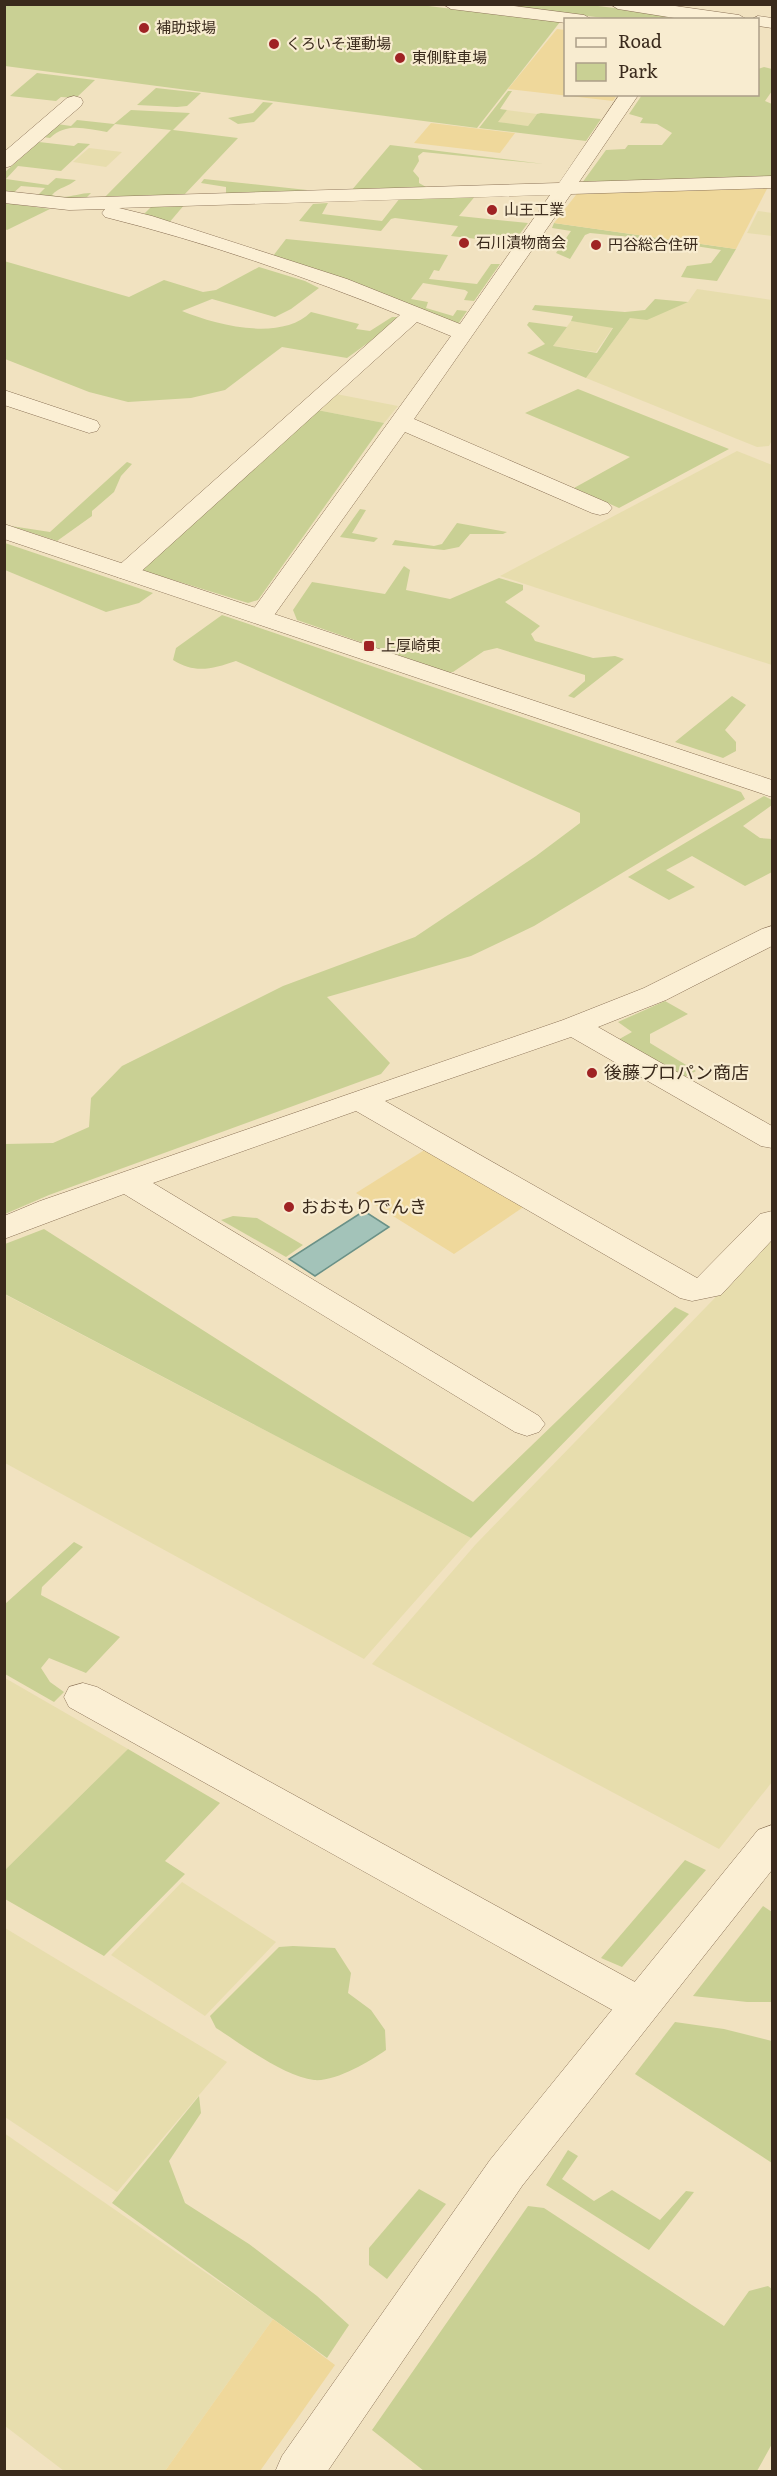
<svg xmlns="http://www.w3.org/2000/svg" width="777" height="2476" font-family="Literata,'Noto Sans JP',serif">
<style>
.farmland{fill:#e7ddad}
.green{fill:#c9d094}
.sand{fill:#efd89b}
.water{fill:#a3c3b9;stroke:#6a9187;stroke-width:1.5}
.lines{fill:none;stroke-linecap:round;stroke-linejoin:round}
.minor-casing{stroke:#8b7257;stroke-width:1}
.tertiary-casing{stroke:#8b7257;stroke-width:1}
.minor{fill:#fbefd4;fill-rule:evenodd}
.tertiary{fill:#fbefd4;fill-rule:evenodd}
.poi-dot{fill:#9f2324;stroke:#f8ecd0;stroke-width:2}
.labels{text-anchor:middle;stroke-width:4.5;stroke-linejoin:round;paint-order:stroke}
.far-poi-label{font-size:15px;fill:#3a2a1c;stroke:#f8ecd0;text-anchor:start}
.poi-label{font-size:18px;fill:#3a2a1c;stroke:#f8ecd0;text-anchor:start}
</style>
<rect width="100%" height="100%" fill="#f1e2c0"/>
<g class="farmland">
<path d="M507 110 537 114 528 126 497 122Z"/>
<path d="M89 148 122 152 106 167 73 162Z"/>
<path d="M758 211 772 213V236L747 233Z"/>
<path d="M697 289 772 300V440L769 446 757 447 586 378 630 318 688 302Z"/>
<path d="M571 321 613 327 596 352 553 346Z"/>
<path d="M336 394 398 406 384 423 317 410Z"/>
<path d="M737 451 772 465V665L500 576Z"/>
<path d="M772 1239V1782L719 1849 372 1664 476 1544Z"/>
<path d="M4 1294 471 1538 364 1659 5 1463Z"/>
<path d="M5 1678 128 1749 5 1870Z"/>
<path d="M182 1882 276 1942 205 2016 111 1955Z"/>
<path d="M5 1928 227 2062 117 2192 5 2117Z"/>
<path d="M4 2133 273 2319 165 2471H64L5 2426Z"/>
</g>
<g class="green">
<path d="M412 4 560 22 477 128 5 66 4 5Z"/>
<path d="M491 5H590L671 15 667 19 622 20Z"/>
<path d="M764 67 772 69V91L765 101 772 104V178L582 183 606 150 625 149 628 145H662L672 133 657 124 640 123 643 118 629 114 642 95 758 94V69Z"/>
<path d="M37 73 95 80 76 98 61 97 56 101 10 96Z"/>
<path d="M156 88 201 93 187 106 177 107 137 105Z"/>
<path d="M508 91H512L500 109 507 110 498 122 528 126 537 114 541 113 601 119 586 141 479 128Z"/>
<path d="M263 102 273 103 254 122 238 124 228 118 253 113Z"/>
<path d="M131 110 190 113 173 130 238 138 184 195 105 197 171 130 115 124 107 132C85 129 67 122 50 138L43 137 57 124 71 126 77 120 114 124Z"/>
<path d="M39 142 74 146 78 143 90 144 61 171 18 166 6 179 48 185 56 178 76 180C68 187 59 187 52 195 67 200 77 193 91 193L85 199 35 198 45 188 21 186 10 196 5 195V172Z"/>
<path d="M390 145 544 164 423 152 418 156 419 161 413 171 419 178V183L426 187 552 185 351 191Z"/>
<path d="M204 179 307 190 306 192 226 194V187L201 183Z"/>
<path d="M476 195 459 216 528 223 513 243 451 236 458 226 395 218 391 219 381 231 299 221 313 204 328 203 322 214 382 221 400 198Z"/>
<path d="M5 203 50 209 7 230 5 229Z"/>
<path d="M185 204 168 224 142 216 153 205Z"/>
<path d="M554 223 736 249 717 281 681 277 687 266 711 263 721 250 650 239 642 241 636 249 622 248 630 237 590 233 585 235 570 259 556 253 571 231 552 228Z"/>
<path d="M286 239 448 255 439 271 434 270 429 279 477 284 491 264H500L474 301 464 300 468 292 465 290 423 283 411 299 428 302 426 308 453 316 457 310 467 311 458 324 273 256Z"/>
<path d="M4 261 129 297 164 280 203 292 216 290 259 267 305 281 319 288 291 309 275 317 212 299 182 311C216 325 281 342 311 312L359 324 356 329 370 331 392 317H398L383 332 347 358 282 347 225 390 191 398 128 402 89 392 5 359Z"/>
<path d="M655 299 688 302 647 320 630 318 586 378 527 353 545 344 527 325 529 322 567 327 553 346 597 353 613 328 571 321 573 316 532 310 535 305 625 312 645 310Z"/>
<path d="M578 389 729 449 619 508 574 488 630 457 525 413Z"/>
<path d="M317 410 384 423 258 600 248 603 144 571 142 565Z"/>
<path d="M127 462 132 464 121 476 114 492 92 511V516L57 541 11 526 50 532Z"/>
<path d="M360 509 366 510 352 533 378 538 374 542 340 537Z"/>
<path d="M457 523 507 532 503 534H470L459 547 444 550 392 545 395 540 434 546 442 544Z"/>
<path d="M4 543H5L153 593 139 603 106 612 5 570Z"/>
<path d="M404 566 410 570 406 590 450 599 499 578 523 585V590L505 602 540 626 531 634 535 641 593 658 615 656 624 659 574 698 568 696 585 681V675L497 648 484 651 453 672H447L297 620 293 610 312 582 385 594Z"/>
<path d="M222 615 741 792 745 799 534 926 471 956 327 997 390 1063 381 1074 49 1195 5 1214V1144L53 1143 89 1127 91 1098 122 1066 283 986 415 937 536 856 580 823V813L236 661C212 669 195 674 173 660L176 648Z"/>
<path d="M732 696 746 705 725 730 736 742V751L723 758 675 742Z"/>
<path d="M764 796 772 800V805L743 826 760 838 772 839V872L745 886 692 856 666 870 695 887 669 900 628 877Z"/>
<path d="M665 1001 688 1014 650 1034V1043L696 1071 679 1080 614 1042 632 1032 618 1022Z"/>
<path d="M233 1216 257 1218 303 1245 286 1257 221 1220Z"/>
<path d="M44 1229 473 1502 675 1307 689 1314 471 1538 5 1294V1244Z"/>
<path d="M74 1542 83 1547 42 1587 41 1595 120 1637 86 1673 49 1658 41 1668 50 1682 64 1692 54 1702 5 1674V1604Z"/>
<path d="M128 1749 220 1803 165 1861 185 1874 104 1956 5 1899V1870Z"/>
<path d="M685 1860 706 1870 622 1967 601 1958Z"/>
<path d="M763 1906 772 1912V2002H747L693 1996Z"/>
<path d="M293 1946 335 1948 351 1973 348 1993 371 2010 385 2030 386 2050C369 2062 335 2082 314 2080 285 2077 241 2044 216 2028L210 2016 279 1947Z"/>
<path d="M675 2022 724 2029 772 2041V2163L635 2074Z"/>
<path d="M199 2096 201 2113 169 2161 185 2203 249 2244 317 2296 349 2325 327 2358 112 2203Z"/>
<path d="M568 2150 578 2156 562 2179 594 2201 612 2190 660 2220 686 2191 694 2192 649 2250 546 2185Z"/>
<path d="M419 2189 446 2204 387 2279 369 2265V2248Z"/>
<path d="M528 2206 544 2208 724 2326 749 2291 768 2286 772 2289V2444L757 2471H424L372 2430Z"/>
</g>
<g class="sand">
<path d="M557 29 565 30 566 94 617 95 613 101 508 89Z"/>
<path d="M431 123 515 133 500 153 414 143Z"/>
<path d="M769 185 736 249 554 223 579 191Z"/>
<path d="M426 1149 525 1206 454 1254 356 1193Z"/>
<path d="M273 2319 335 2365 260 2471H165Z"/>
</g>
<path class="water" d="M364 1211 389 1227 315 1276 289 1259Z"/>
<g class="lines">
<defs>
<g id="minor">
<path d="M443 4H499L584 15 593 20H566V23L451 9Z"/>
<path d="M610 4H661L739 15 748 20H687L618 9Z"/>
<path d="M758 16 772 18V28L758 26V20H750Z"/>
<path d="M620 94H639L579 182 772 176V188L571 194 414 419 608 503 612 508 608 513 600 515 592 513 405 432 270 621 261 624 252 621 248 616 252 611 451 336 417 322 135 577 126 579 117 577 114 572 117 567 400 315C304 276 205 242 105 217L102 213 105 209 69 210 4 203V191L69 198 559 183ZM550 195 460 324 347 279 152 216 119 208Z"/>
<path d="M74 96 81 98 83 102 81 106 11 166 4 168V152L67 98Z"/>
<path d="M4 390 97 421 100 426 97 431 89 433 4 405Z"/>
<path d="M772 926V946L666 1000 598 1027 772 1126V1148L761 1146 571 1037 385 1101 697 1278 760 1214 772 1211V1240L721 1295 692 1301 680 1298 356 1111 153 1183 539 1416 545 1424 539 1432 527 1436 515 1432 124 1194 4 1239V1216L40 1201 563 1020 644 988 762 929Z"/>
<path d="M83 1683 97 1687 655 1993 661 2005 655 2017 640 2022 625 2017 69 1707 64 1697 69 1687Z"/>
</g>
<g id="tertiary">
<path d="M4 524 772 780V797L4 539Z"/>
<path d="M772 1825V1870L522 2186 327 2472H275L282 2456 490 2160 758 1830Z"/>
</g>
</defs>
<use href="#minor" class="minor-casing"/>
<use href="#tertiary" class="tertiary-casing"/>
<use href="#minor" class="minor"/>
<use href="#tertiary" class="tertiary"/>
</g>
<g class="poi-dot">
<circle cx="144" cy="28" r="6"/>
<circle cx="274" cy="44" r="6"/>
<circle cx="400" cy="58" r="6"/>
<circle cx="492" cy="210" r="6"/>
<circle cx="464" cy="243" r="6"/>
<circle cx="596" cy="245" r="6"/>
<rect x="363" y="640" width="12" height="12" rx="3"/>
<circle cx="592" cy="1073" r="6"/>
<circle cx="289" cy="1207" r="6"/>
</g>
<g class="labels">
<g class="far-poi-label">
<text x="156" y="33">補助球場</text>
<text x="286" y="49">くろいそ運動場</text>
<text x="412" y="63">東側駐車場</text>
<text x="504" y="215">山王工業</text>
<text x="476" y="248">石川漬物商会</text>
<text x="608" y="250">円谷総合住研</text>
<text x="381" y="651">上厚崎東</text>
</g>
<g class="poi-label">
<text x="604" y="1079">後藤プロパン商店</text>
<text x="301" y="1213">おおもりでんき</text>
</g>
</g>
<rect width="777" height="2476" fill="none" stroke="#3a2a1c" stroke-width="12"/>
<rect x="564" y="18" width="195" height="78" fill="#f8ecd0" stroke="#ac9e88" stroke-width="1.5"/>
<rect x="576" y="38" width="30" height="9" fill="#fbefd4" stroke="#ac9e88" stroke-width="1.5"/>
<text x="618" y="48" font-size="18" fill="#3a2a1c">Road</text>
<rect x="576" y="63" width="30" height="18" fill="#c9d094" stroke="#ac9e88" stroke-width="1.5"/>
<text x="618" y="78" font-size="18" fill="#3a2a1c">Park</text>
</svg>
